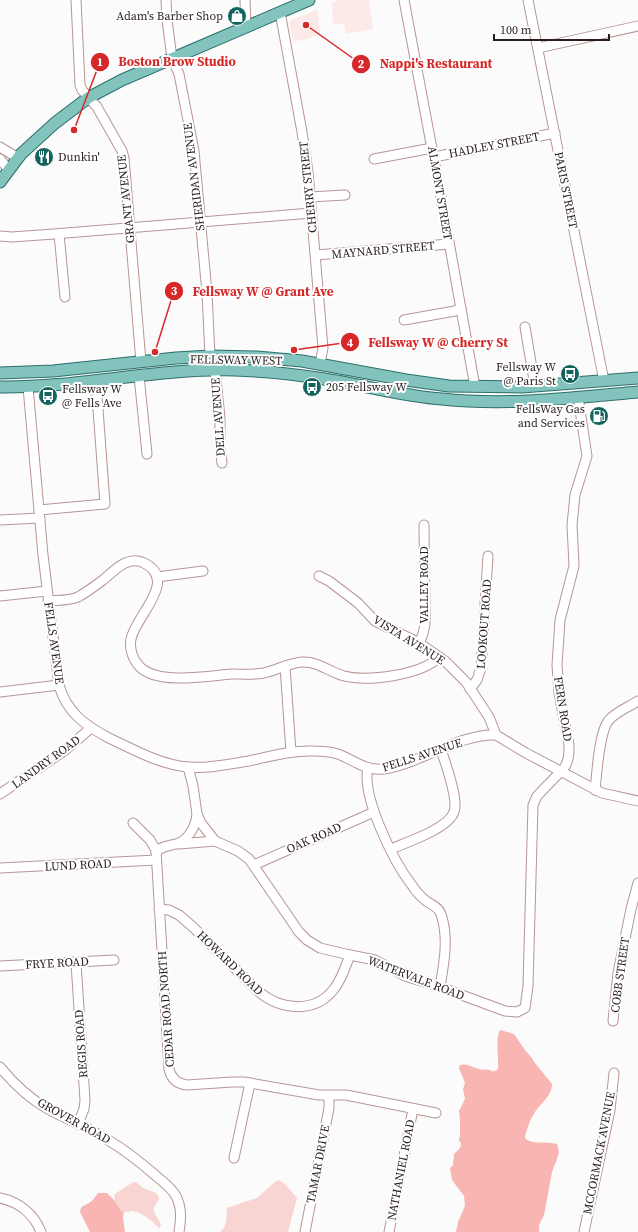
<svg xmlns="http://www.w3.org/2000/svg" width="638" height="1232" font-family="'Source Serif 4',serif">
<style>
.built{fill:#fceae8}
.green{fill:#f8d4d2}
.forest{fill:#f8b5b1}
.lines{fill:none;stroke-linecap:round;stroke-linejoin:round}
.minor-casing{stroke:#b79694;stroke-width:11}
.major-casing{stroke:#2d6f6a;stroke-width:13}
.minor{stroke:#fff;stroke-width:9}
.major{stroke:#82c3be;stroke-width:11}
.labels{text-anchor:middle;stroke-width:4;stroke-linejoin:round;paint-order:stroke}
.poi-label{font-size:12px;fill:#2a1e1d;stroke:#fff;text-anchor:end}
.street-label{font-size:12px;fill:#2a1e1d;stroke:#fff}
.leader{fill:none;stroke:#d62828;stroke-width:1.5}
.callout-dot{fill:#d62828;stroke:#fff;stroke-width:1.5}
.mark-label{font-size:12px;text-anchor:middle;font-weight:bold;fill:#fff}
.callout-label{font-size:13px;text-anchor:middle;font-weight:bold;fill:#d62828;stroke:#fff;stroke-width:4;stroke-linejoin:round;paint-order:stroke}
</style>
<rect width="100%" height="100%" fill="#fbfbfb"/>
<g class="built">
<path d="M339 0H369L373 29 346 34 344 24H333L332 3Z"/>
<path d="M317 10 320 34 304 40 293 41 289 21Z"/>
</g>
<g class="green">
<path d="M278 1180 285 1184 297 1198 288 1232H220C228 1225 226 1218 227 1208L257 1198 275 1182Z"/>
<path d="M133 1182H136C139 1184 141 1187 144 1188 148 1191 159 1191 159 1199 158 1203 153 1206 154 1211 155 1216 160 1220 161 1225L159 1228C152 1221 142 1212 132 1211 129 1211 126 1213 123 1212 117 1211 113 1198 115 1194Z"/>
</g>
<g class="forest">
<path d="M500 1030 514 1034 525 1050 531 1057 535 1063 552 1084C552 1097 539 1104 534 1114 531 1117 525 1134 525 1138 532 1145 546 1141 557 1144L559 1152 557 1159 552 1172 544 1215 539 1225V1232H456L458 1222 465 1206 464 1196 452 1180 450 1168 453 1165 454 1154C458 1150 461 1149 461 1143L459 1141 460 1135V1121L459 1111 465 1099 463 1089 465 1083 459 1068 460 1065C467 1063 472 1067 479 1069 482 1070 486 1069 489 1070 493 1071 493 1073 498 1069 499 1057 495 1039 500 1030Z"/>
<path d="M98 1193H107L114 1200 121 1211 124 1213 123 1217 125 1232H90L80 1212C81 1205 84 1206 89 1203 93 1201 95 1197 98 1193Z"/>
</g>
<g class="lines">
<defs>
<g id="minor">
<path d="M76 0 80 85 82 90 97 107 122 151 124 158 141 362"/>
<path d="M166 0 167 20 172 58 179 74 194 151 207 293 210 356"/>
<path d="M245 0 246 26"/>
<path d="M404 0 439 186 475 387"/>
<path d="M528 0 604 381"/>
<path d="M280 12 302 132 308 172 323 348 320 364"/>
<path d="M538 48 638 26"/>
<path d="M0 147 18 158"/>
<path d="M434 157 555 133"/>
<path d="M0 159 8 169"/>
<path d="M374 159 432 148"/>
<path d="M310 197 345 195"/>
<path d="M59 234 65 297"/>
<path d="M0 236 12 237 54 234 311 213"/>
<path d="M316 255 449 244"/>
<path d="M404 320 455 311 461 308"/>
<path d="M525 327 535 386"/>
<path d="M215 370 220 418V446L222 463"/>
<path d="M139 376 147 454"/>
<path d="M28 387 43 555 59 685C66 712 86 726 109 738 134 750 161 765 189 767 208 769 229 764 249 761 271 756 292 750 315 751 322 751 331 752 338 754 354 760 365 771 384 769 420 764 460 733 496 735"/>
<path d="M39 510 105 504 96 382"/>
<path d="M0 520 40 518"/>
<path d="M319 576 329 581 358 603 375 621 419 643 445 661 466 682 489 717 496 735 526 753 602 793 638 801"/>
<path d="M157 577 203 571"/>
<path d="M0 596 47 591"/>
<path d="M48 601C57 600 69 601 78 597 87 592 95 586 103 580 113 572 126 556 142 562 181 579 135 616 131 639 129 649 133 660 140 667 158 685 208 676 231 674 242 674 253 675 264 673 277 670 289 663 302 662 318 661 329 672 344 676 368 682 422 675 439 657"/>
<path d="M419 643 423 634 425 624 424 525"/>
<path d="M285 666 291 752"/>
<path d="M470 689 477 680 481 668 488 556"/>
<path d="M0 692 59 685"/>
<path d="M188 767 193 786 197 814 201 823 215 841 238 851 249 859 299 932 307 940 320 948 350 955 375 960 405 976 440 987 505 1011 517 1012 525 1008 528 986 533 805 537 796 564 768C569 761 569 754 569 745L559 693 557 665 560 620 574 566 572 525 575 495 587 456 578 397"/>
<path d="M368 768C361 796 394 862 411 884 415 890 420 896 425 900 431 905 438 906 441 914 449 938 444 963 440 987"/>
<path d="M595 790C597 773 599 731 609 720 617 711 629 707 638 701"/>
<path d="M0 794 64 751 91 728"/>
<path d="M133 823 150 840 156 850 169 1069C171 1078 177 1084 187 1085L232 1082H244L319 1095H346L436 1113"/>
<path d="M179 844 215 841"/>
<path d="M391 849C407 842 448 829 454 812 459 799 445 763 441 749"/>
<path d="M156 852C161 846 169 846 176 844 188 841 196 826 197 814"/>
<path d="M254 865 374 812"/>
<path d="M0 868 156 860"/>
<path d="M159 909 169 910 179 915 194 928 259 992C281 1010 315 1014 334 989 342 979 345 967 350 955"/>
<path d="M76 963 85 1100 84 1109 78 1124"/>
<path d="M0 966 114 960"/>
<path d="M613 1021 618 973 631 909 638 883"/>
<path d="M0 1067C13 1083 30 1099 48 1109 68 1120 89 1128 108 1140 125 1150 140 1162 155 1175 162 1181 171 1187 176 1196 182 1208 181 1219 179 1232"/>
<path d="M234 1158 250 1083"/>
<path d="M0 1198C19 1202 34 1214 41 1232"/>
<path d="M305 1232 329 1108V1096"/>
<path d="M389 1232 413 1109"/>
<path d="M584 1232 610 1110 614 1073"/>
</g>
<g id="major">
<path d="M0 182 21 154 55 123 88 98 122 80 309 0"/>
<path d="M0 373 53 371 176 358 210 356 257 357 302 361 406 380 449 386 522 387 638 378"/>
<path d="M0 387C79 388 156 368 235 370 265 371 295 374 324 379 364 385 402 396 442 399 507 406 573 398 638 392"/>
</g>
</defs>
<use href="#minor" class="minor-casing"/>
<use href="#major" class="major-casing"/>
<use href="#minor" class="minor"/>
<use href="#major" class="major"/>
</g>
<defs>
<symbol id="shop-disc" viewBox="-11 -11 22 22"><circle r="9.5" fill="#15635d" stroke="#fff"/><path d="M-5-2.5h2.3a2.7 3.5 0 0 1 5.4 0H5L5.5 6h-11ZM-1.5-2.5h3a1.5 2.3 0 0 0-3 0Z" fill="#fff"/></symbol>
<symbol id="restaurant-disc" viewBox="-11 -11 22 22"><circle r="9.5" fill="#15635d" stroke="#fff"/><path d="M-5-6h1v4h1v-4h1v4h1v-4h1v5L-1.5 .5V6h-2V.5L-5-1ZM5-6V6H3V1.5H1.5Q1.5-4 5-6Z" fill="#fff"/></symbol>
<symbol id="bus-disc" viewBox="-11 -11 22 22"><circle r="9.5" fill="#15635d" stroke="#fff"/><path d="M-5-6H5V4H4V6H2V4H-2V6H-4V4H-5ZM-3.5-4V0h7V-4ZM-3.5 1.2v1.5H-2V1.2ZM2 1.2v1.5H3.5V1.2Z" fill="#fff"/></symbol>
<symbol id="fuel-disc" viewBox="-11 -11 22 22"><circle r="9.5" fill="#15635d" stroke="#fff"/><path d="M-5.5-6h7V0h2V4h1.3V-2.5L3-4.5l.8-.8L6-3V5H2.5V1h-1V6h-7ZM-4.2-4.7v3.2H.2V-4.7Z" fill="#fff"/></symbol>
</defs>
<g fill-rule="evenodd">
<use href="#shop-disc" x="226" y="5" width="22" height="22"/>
<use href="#restaurant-disc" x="33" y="146" width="22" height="22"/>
<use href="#bus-disc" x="559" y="363" width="22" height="22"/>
<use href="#bus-disc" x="301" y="376" width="22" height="22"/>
<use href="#bus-disc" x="37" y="385" width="22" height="22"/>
<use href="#fuel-disc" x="588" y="405" width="22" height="22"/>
</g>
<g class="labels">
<g class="poi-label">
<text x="223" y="20">Adam's Barber Shop</text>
<text x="58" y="161" text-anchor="start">Dunkin'</text>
<text x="556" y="371">Fellsway W<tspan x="556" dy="14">@ Paris St</tspan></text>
<text x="326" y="391" text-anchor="start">205 Fellsway W</text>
<text x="62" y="393" text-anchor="start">Fellsway W<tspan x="62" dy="14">@ Fells Ave</tspan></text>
<text x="585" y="413">FellsWay Gas<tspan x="585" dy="14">and Services</tspan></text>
</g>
<g class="street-label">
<text transform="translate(494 145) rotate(-11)" y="4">HADLEY STREET</text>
<text transform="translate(194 177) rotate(-97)" y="4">SHERIDAN AVENUE</text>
<text transform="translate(308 187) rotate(-96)" y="4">CHERRY STREET</text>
<text transform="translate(566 190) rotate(79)" y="4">PARIS STREET</text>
<text transform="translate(440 193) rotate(80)" y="4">ALMONT STREET</text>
<text transform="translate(126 199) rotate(-96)" y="4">GRANT AVENUE</text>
<text transform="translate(383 250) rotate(-5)" y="4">MAYNARD STREET</text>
<text transform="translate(236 360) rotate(1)" y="4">FELLSWAY WEST</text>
<text transform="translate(218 417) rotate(-94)" y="4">DELL AVENUE</text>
<text transform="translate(424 585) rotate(-90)" y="4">VALLEY ROAD</text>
<text transform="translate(484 624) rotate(-86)" y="4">LOOKOUT ROAD</text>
<text transform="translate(409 640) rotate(32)" y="4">VISTA AVENUE</text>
<text transform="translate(54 643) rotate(82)" y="4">FELLS AVENUE</text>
<text transform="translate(563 709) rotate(81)" y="4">FERN ROAD</text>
<text transform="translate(422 755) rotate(-18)" y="4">FELLS AVENUE</text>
<text transform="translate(46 762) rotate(-36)" y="4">LANDRY ROAD</text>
<text transform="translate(314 838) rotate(-24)" y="4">OAK ROAD</text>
<text transform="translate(78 865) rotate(-3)" y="4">LUND ROAD</text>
<text transform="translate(57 963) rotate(-3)" y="4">FRYE ROAD</text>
<text transform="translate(230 963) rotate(44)" y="4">HOWARD ROAD</text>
<text transform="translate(620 975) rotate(-82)" y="4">COBB STREET</text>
<text transform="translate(416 978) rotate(21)" y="4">WATERVALE ROAD</text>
<text transform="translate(166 1009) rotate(-94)" y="4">CEDAR ROAD NORTH</text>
<text transform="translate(81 1044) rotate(-94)" y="4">REGIS ROAD</text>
<text transform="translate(74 1121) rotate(29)" y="4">GROVER ROAD</text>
<text transform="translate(599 1153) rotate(-79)" y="4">MCCORMACK AVENUE</text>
<text transform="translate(318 1164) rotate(-79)" y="4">TAMAR DRIVE</text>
<text transform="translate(401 1170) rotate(-79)" y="4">NATHANIEL ROAD</text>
</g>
</g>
<path class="leader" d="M74 130L100 62M306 25L361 64M155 352L174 291M294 350L350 342"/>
<g class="callout-dot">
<circle cx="74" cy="130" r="4"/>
<circle cx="306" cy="25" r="4"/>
<circle cx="155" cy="352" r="4"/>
<circle cx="294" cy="350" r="4"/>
<circle cx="100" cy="62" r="10"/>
<circle cx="361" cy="64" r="10"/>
<circle cx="174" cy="291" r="10"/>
<circle cx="350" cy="342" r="10"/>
</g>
<g class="mark-label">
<text x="100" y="66">1</text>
<text x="361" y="68">2</text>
<text x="174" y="295">3</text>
<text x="350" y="347">4</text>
</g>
<g class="callout-label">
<text x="177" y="66">Boston Brow Studio</text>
<text x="436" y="68">Nappi's Restaurant</text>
<text x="263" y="296">Fellsway W @ Grant Ave</text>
<text x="438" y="347">Fellsway W @ Cherry St</text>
</g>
<path d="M494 34v6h115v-6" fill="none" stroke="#2a1e1d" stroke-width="2"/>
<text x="500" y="34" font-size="12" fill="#2a1e1d" stroke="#ffffff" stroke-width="3" paint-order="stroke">100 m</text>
</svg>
